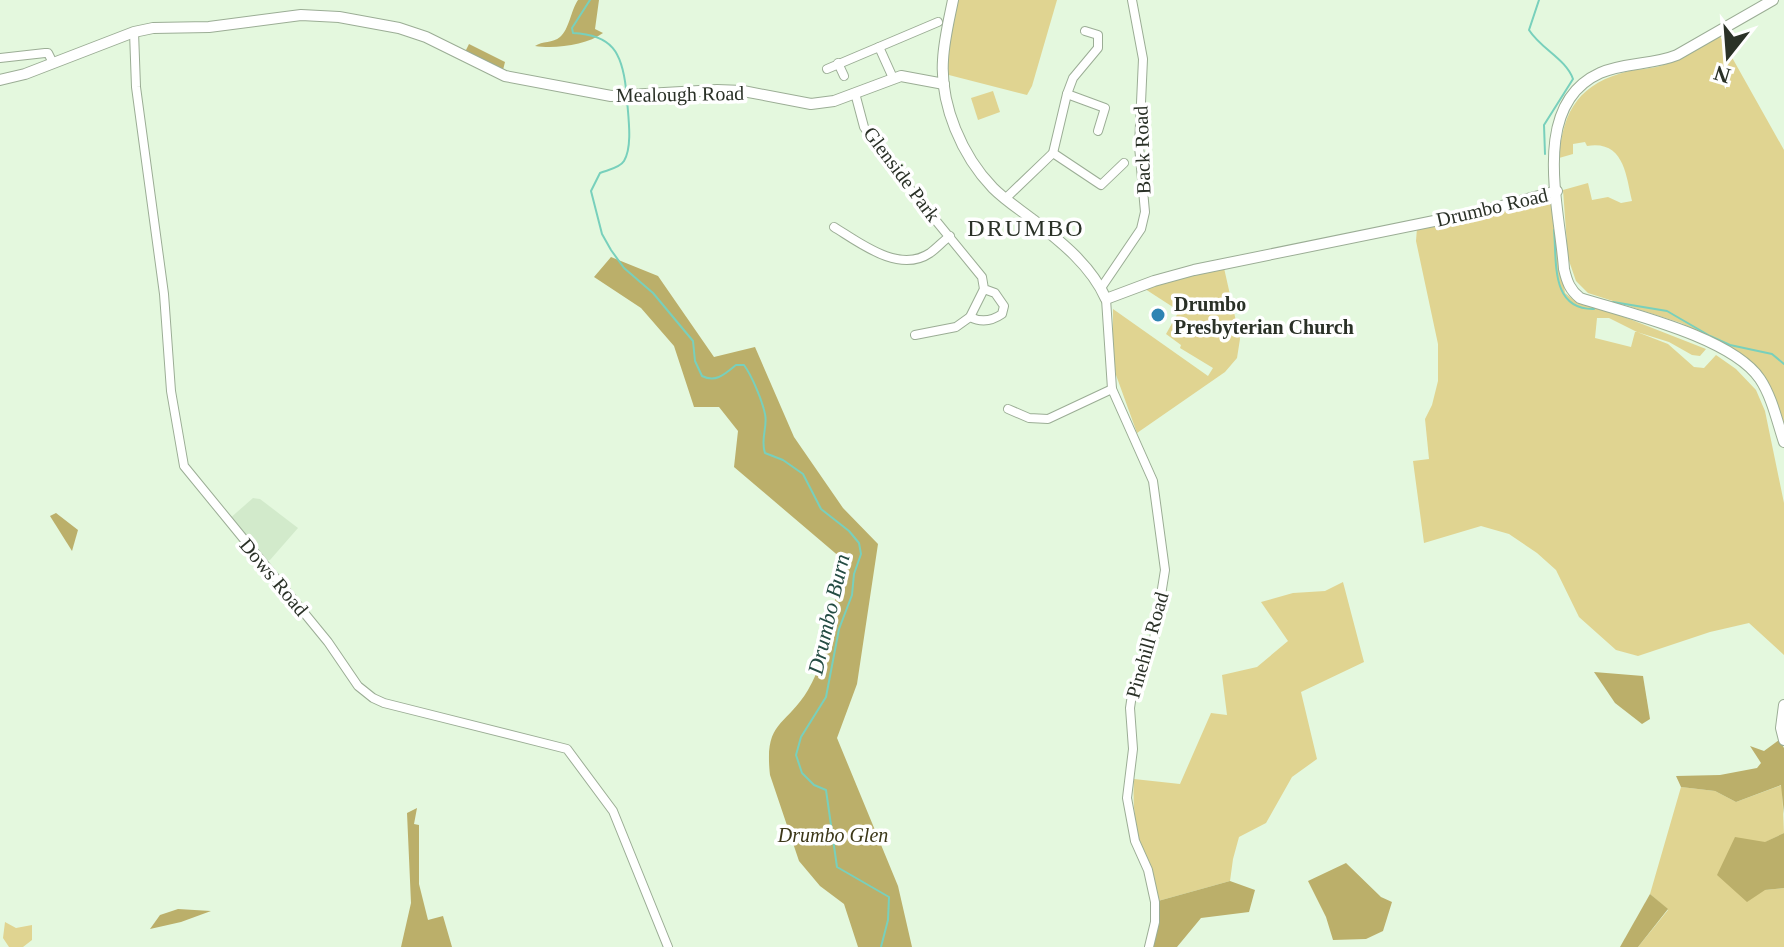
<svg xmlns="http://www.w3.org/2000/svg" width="1784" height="947" font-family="'Times New Roman',serif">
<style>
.built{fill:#d2eacb}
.green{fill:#e0d491}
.forest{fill:#bbaf6a}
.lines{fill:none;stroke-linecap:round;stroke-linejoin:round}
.stream{stroke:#78d0bc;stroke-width:2}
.minor-casing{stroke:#9bad95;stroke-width:10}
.tertiary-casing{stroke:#9bad95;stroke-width:12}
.minor{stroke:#fff;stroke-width:8}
.tertiary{stroke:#fff;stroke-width:10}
.poi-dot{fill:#2e84b3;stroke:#fff;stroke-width:3}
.labels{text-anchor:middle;stroke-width:7;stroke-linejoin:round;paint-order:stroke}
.street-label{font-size:20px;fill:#2a3127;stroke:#fff}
.poi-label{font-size:20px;font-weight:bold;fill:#2a3127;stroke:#fff;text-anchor:start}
.park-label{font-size:20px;font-style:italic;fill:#3c3718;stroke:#fff}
.water-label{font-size:22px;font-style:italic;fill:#244c43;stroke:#fff}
.quarter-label{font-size:24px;letter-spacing:2px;fill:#2a3127;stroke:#fff}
</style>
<rect width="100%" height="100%" fill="#e4f8de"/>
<path class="built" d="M253 498 260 499 298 528 270 560 264 562 228 520Z"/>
<g class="green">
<path d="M957 0H1057L1032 86 1027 95 945 74 947 45Z"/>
<path d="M1720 36 1784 150V428L1769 385 1737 353 1724 344 1681 323 1588 293 1576 281 1568 258 1563 190 1588 183 1592 200 1608 197 1621 203 1632 201C1626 175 1624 140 1587 146L1585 142 1573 144V154L1559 158C1563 109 1580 83 1629 71 1639 69 1650 69 1660 66 1681 60 1701 47 1720 36Z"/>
<path d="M993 91 1000 112 978 120 971 98Z"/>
<path d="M1548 198 1552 200 1565 293 1575 301 1609 311 1706 349 1700 356 1692 355 1669 342 1637 332 1609 318H1597L1595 338 1631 347 1635 332H1637L1668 344 1694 367 1704 368 1716 355 1736 369 1756 390 1765 411 1784 503V655L1749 623 1710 632 1638 656 1616 650 1579 617 1556 570 1537 553 1509 534 1481 526 1424 543 1413 461 1429 459 1425 419 1432 405 1438 381V344L1416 241 1417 228 1522 208Z"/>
<path d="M1224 268 1240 339 1237 358 1225 372 1137 433 1116 375 1113 360V309L1208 376 1213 368 1180 348 1181 345 1166 334 1179 311 1142 287Z"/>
<path d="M1343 582 1364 662 1301 692 1317 759 1292 777 1266 823 1239 837 1233 859 1230 881 1158 901C1143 858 1131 825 1134 779L1180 784 1211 713 1227 715 1222 675 1257 667 1288 641 1261 602 1293 593 1325 591Z"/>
<path d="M1782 785 1784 833 1766 842 1765 890 1784 888V947H1638L1668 910 1650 894 1681 787 1715 791 1736 802Z"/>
<path d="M5 922 16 928 32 925V940L23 947H9L3 938Z"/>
</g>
<g class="forest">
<path d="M578 0H599L595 29 603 33C587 45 556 49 535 46 542 41 553 43 560 37 569 30 571 10 578 0Z"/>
<path d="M469 44 505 62 503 70 465 52Z"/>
<path d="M611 257 658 276 714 357 755 347 794 437 843 508 878 544 857 684 837 738 898 886 912 947H858L844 904 820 886 799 861 770 775C764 720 785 728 808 690 831 650 835 602 841 558L734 467 738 431 719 407H694L674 346 641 308 594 277Z"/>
<path d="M56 513 78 530 72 551 50 516Z"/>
<path d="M1594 672 1643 676 1650 719 1642 724 1615 703Z"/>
<path d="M1779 740 1784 748V814L1781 785 1736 802 1715 791 1681 787 1676 776 1720 775 1757 768 1761 763 1750 746 1764 751Z"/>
<path d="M417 808 414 824 419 825V884L428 920 443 916 452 947H401L411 903 407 813Z"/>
<path d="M1784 833V888L1765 890 1747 902 1717 875 1735 837 1765 842Z"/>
<path d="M1346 863 1381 897 1392 902 1383 931 1366 939 1333 940 1326 917 1308 881Z"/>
<path d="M1230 881 1255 890 1249 912 1201 918 1177 947H1145L1158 901Z"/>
<path d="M1650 894 1668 909 1638 947H1620Z"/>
<path d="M178 909 211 911 181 922 150 929 160 915Z"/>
</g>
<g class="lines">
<g class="stream">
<path d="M590 0 572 28 573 33C612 35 622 52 626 89"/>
<path d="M1539 0 1529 30C1541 49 1566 59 1573 79L1544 125 1545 154"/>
<path d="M627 99C628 116 633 146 624 161 620 168 607 170 600 173L591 191 602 234 611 250 624 268 653 293 693 341 695 361 702 376C716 383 725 374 736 365H744C752 376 762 400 765 414 768 427 760 439 765 453L783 460 803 474 821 509 849 531 859 543 861 554 854 574 852 595 839 629 826 697 801 737 796 755 802 773 814 785 826 790 837 867 889 897 888 920 881 947"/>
<path d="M1554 230C1557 261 1550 310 1594 309"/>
<path d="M1613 302 1667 311 1710 336 1730 345 1772 354 1784 364"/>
</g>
<defs>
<g id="minor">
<path d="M134 32 136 87 164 294 171 391 184 466 328 642 358 686 373 698 384 703 567 749 613 811 668 947"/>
<path d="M879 47 938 22"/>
<path d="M0 58 45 53H48L53 63"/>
<path d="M838 63 844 76"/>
<path d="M827 69 879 47 893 78"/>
<path d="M855 93 864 127 888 162 982 277 984 289 995 293 1004 306 1002 314C992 321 982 323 970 317L956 327 915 335"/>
<path d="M1067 94 1105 108 1098 131"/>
<path d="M1053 153 1101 185 1124 163"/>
<path d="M1005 199 1053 153 1067 94 1073 78 1098 48V35L1085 31"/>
<path d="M834 227C860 243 899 274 930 253 937 248 943 241 950 236"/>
<path d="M1101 288 1141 229 1145 212 1139 146 1143 59 1132 0"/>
<path d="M1106 299 1112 389 1153 481 1165 570 1154 639 1148 658 1133 688 1130 708 1133 749 1127 798 1135 841 1148 870 1155 902V922L1149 947"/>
<path d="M970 317 984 289"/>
<path d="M1008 409 1029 418 1048 419 1112 389"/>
</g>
<g id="tertiary">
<path d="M953 0C949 20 944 40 943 60 940 105 962 156 993 188 1005 200 1019 209 1032 219 1060 241 1091 265 1106 299L1154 281 1194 270 1483 211 1557 191"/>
<path d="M1773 0 1677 55C1653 65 1625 62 1600 73 1529 105 1560 209 1564 269 1567 282 1570 290 1580 298 1627 313 1732 337 1760 379 1772 397 1777 421 1784 442"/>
<path d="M0 80 25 74 134 32 153 28 209 27 301 15 339 17 399 28 426 37 505 76 611 96 717 90 743 91 811 104 834 101 901 76 944 84"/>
<path d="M1784 705 1781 728 1784 740"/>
</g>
</defs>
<use href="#minor" class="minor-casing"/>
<use href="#tertiary" class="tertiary-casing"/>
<use href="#minor" class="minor"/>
<use href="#tertiary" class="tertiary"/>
</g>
<circle class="poi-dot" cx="1158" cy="315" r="8"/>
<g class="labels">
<g class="street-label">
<text transform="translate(680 94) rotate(-1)" y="7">Mealough Road</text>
<text transform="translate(1142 150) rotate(-92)" y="7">Back Road</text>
<text transform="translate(902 174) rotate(53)" y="7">Glenside Park</text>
<text transform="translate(1492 207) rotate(-13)" y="7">Drumbo Road</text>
<text transform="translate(274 577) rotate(50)" y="7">Dows Road</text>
<text transform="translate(1147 645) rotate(-74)" y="7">Pinehill Road</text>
</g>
<g class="poi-label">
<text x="1174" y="311">Drumbo<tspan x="1174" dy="23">Presbyterian Church</tspan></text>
</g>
<g class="park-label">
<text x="833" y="842">Drumbo Glen</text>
</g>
<g class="water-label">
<text transform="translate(828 614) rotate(-77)" y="8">Drumbo Burn</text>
</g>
<g class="quarter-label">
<text x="1026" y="236">DRUMBO</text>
</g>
</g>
<g transform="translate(1728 56) rotate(197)" stroke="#ffffff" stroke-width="6" paint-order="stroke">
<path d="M0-6L14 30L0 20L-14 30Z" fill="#2a3127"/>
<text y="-12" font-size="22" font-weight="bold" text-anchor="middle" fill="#2a3127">N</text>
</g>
</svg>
